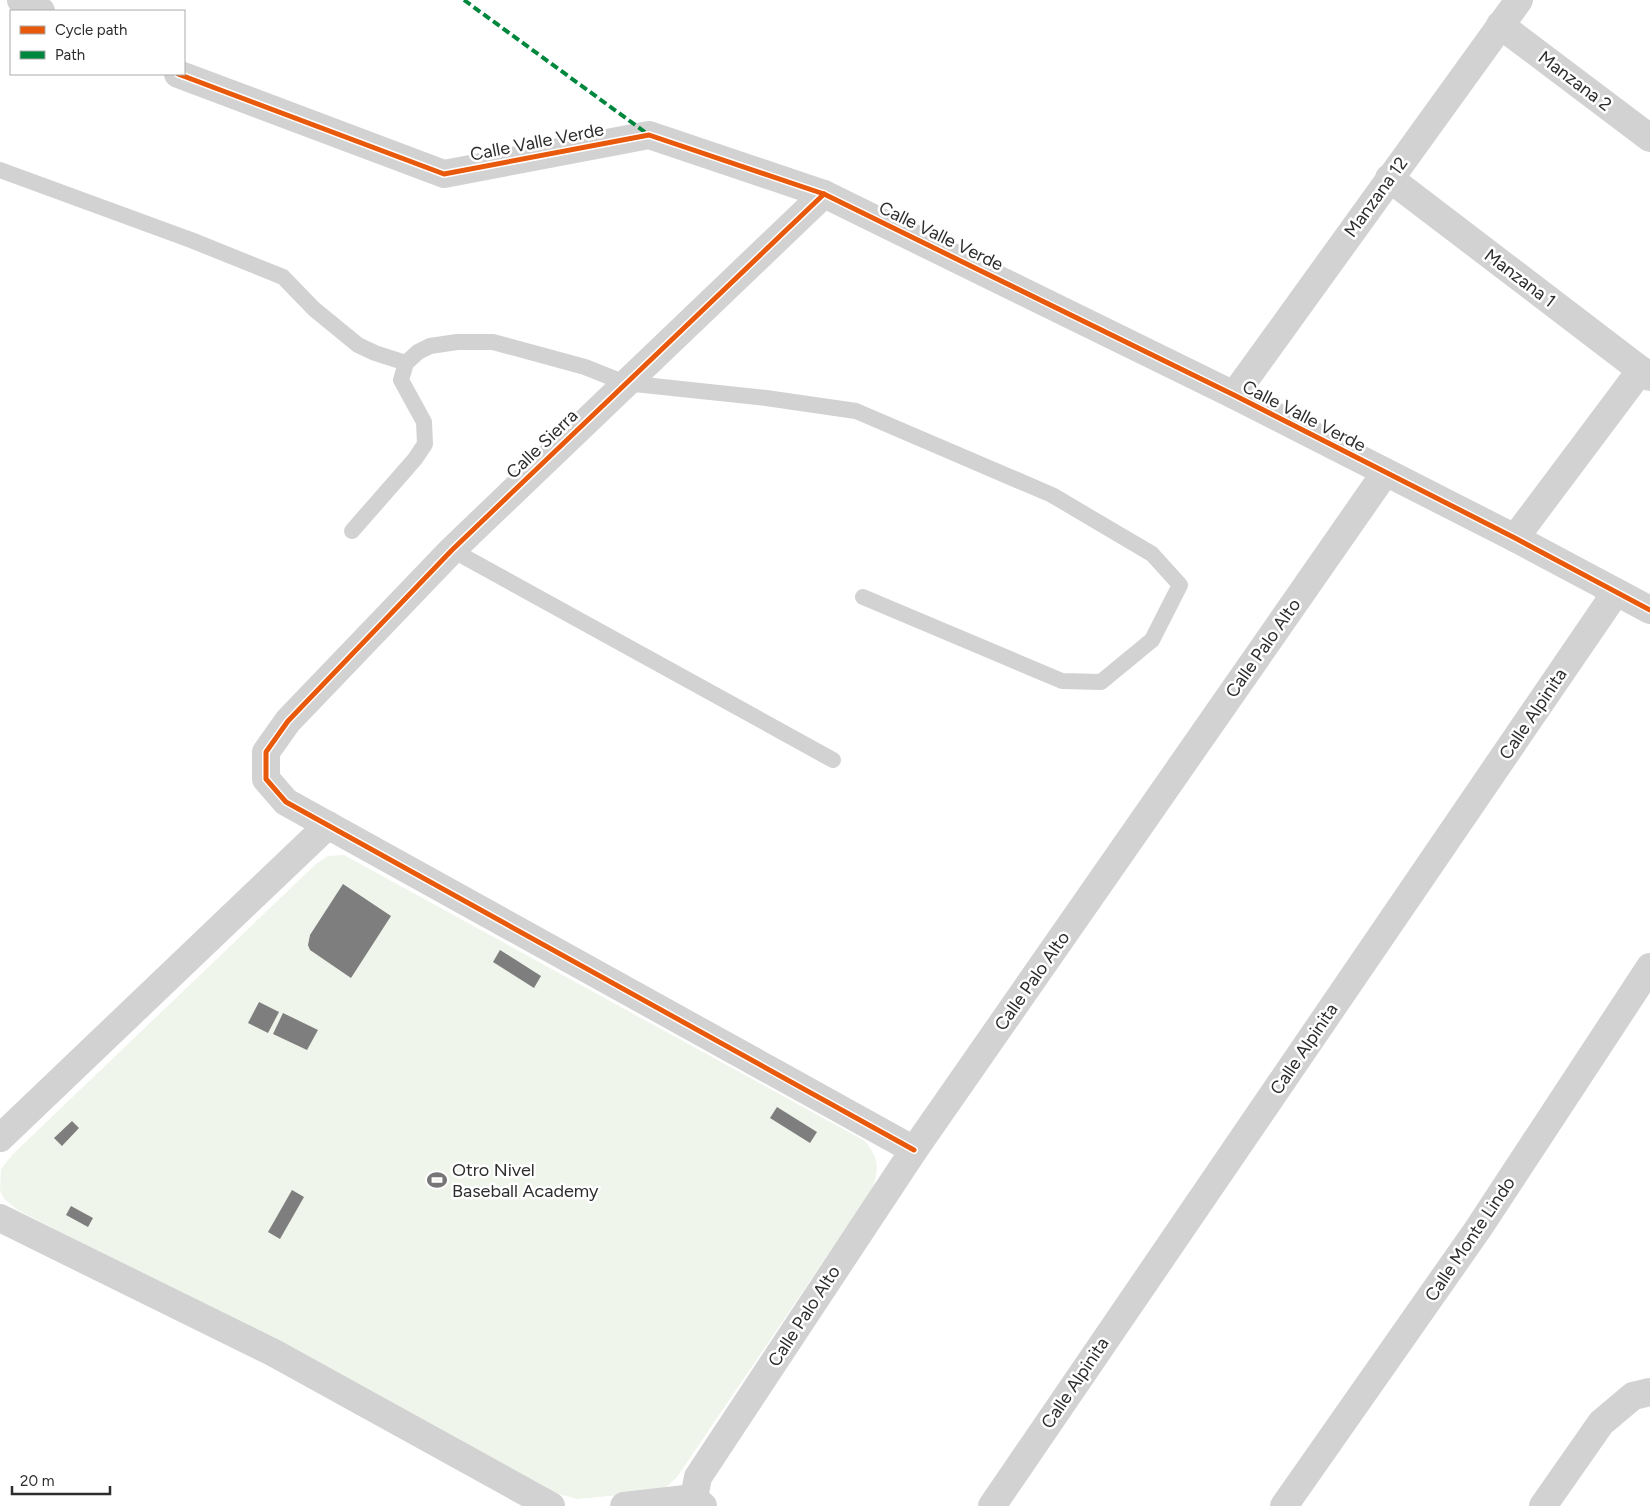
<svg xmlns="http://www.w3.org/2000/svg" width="1650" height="1506" font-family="Figtree,sans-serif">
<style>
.green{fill:#eff5ea}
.building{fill:#7e7e7e}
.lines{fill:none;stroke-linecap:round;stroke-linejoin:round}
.lane{stroke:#d2d2d2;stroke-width:16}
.street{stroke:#d2d2d2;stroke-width:28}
.quiet{stroke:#00873e;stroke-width:4;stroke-dasharray:8 4;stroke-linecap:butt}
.cycleway-casing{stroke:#fff;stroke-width:8}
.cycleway{stroke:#e8590c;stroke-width:5}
.labels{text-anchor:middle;stroke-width:5;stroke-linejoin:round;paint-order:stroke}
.street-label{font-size:18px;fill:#2d2d2d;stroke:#fff}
.poi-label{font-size:18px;fill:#2d2d2d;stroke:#fff;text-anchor:start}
</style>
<rect width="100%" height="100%" fill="#fff"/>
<path class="green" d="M344 855 865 1141C879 1160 879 1165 873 1188L677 1477 662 1491 577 1499 552 1492 18 1210 5 1200 0 1191 1 1169 12 1155 316 864 328 856Z"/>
<g class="building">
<path d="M343 884 391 916 351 978 310 950 308 945 310 935Z"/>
<path d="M500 950 541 976 534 988 493 962Z"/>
<path d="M259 1002 279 1012 268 1033 248 1023Z"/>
<path d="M283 1013 318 1030 307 1050 273 1034Z"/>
<path d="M777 1107 817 1132 810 1143 770 1118Z"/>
<path d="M72 1121 79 1128 62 1146 54 1138Z"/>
<path d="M292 1190 304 1197 280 1239 268 1232Z"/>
<path d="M71 1206 93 1218 88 1227 66 1215Z"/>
</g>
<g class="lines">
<g class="lane">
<path d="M0 170 191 240 283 277 314 309 358 345 375 353 406 363 418 352 430 346 457 342H493L585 367 625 383 766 398 856 411 1052 495 1152 554 1180 585 1152 640 1101 682 1062 681 863 597"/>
<path d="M352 531 415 459 425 444 424 422 401 380 406 363"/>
<path d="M452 550 833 760"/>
</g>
<g class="street">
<path d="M21 0 41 11"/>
<path d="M1500 25 1650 138"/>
<path d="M178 74 444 174 649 135 824 194 1234 395 1515 538 1650 610"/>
<path d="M1389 178 1650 377"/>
<path d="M824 194 452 550 288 721 266 752V779L286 802 914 1150"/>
<path d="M1234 395 1519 0"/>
<path d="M1515 538 1641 370"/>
<path d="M0 1138 328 825"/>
<path d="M0 1218 274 1353 551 1506"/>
<path d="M694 1498 698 1477 914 1150 1385 473"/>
<path d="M624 1506 694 1498 703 1506"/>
<path d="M992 1506 1616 592"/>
<path d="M1284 1506 1478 1229 1650 967"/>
<path d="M1543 1506 1601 1423 1633 1396 1650 1392"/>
</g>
<path class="quiet" d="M464 0 649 135"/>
<defs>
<g id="cycleway">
<path d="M178 74 444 174 649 135 824 194 1234 395 1515 538 1650 610"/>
<path d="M824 194 452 550 288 721 266 752V779L286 802 914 1150"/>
</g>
</defs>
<use href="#cycleway" class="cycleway-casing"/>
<use href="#cycleway" class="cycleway"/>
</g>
<defs>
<symbol id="stadium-bare" viewBox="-9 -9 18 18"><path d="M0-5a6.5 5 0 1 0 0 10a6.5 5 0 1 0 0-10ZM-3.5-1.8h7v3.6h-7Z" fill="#767676" stroke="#fff" stroke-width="2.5" paint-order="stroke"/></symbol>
</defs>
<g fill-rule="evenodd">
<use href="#stadium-bare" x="423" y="1166" width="28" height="28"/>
</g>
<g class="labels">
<g class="street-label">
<text transform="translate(1575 81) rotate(37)" y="6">Manzana 2</text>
<text transform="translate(537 142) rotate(-11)" y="6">Calle Valle Verde</text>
<text transform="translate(1376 197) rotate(-54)" y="6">Manzana 12</text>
<text transform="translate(941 236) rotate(26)" y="6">Calle Valle Verde</text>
<text transform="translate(1520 278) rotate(37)" y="6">Manzana 1</text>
<text transform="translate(1304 416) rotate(27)" y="6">Calle Valle Verde</text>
<text transform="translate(542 444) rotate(-44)" y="6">Calle Sierra</text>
<text transform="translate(1263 648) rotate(-55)" y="6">Calle Palo Alto</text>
<text transform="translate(1533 714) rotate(-56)" y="6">Calle Alpinita</text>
<text transform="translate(1032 981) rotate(-55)" y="6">Calle Palo Alto</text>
<text transform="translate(1304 1049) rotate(-56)" y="6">Calle Alpinita</text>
<text transform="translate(1470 1239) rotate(-56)" y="6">Calle Monte Lindo</text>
<text transform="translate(804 1316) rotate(-57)" y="6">Calle Palo Alto</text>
<text transform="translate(1075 1383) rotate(-56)" y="6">Calle Alpinita</text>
</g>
<g class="poi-label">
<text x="452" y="1176">Otro Nivel<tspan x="452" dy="21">Baseball Academy</tspan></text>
</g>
</g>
<rect x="10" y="10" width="175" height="65" fill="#ffffff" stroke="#ababab"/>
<rect x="20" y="26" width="25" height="8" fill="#e8590c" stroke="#ababab"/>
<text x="55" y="35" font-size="15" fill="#2d2d2d">Cycle path</text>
<rect x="20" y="51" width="25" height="8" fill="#00873e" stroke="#ababab"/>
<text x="55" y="60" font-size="15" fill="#2d2d2d">Path</text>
<path d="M12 1486v8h98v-8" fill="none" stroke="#2d2d2d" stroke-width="2.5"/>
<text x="20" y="1486" font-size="15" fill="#2d2d2d" stroke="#ffffff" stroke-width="4" paint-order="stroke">20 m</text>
</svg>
